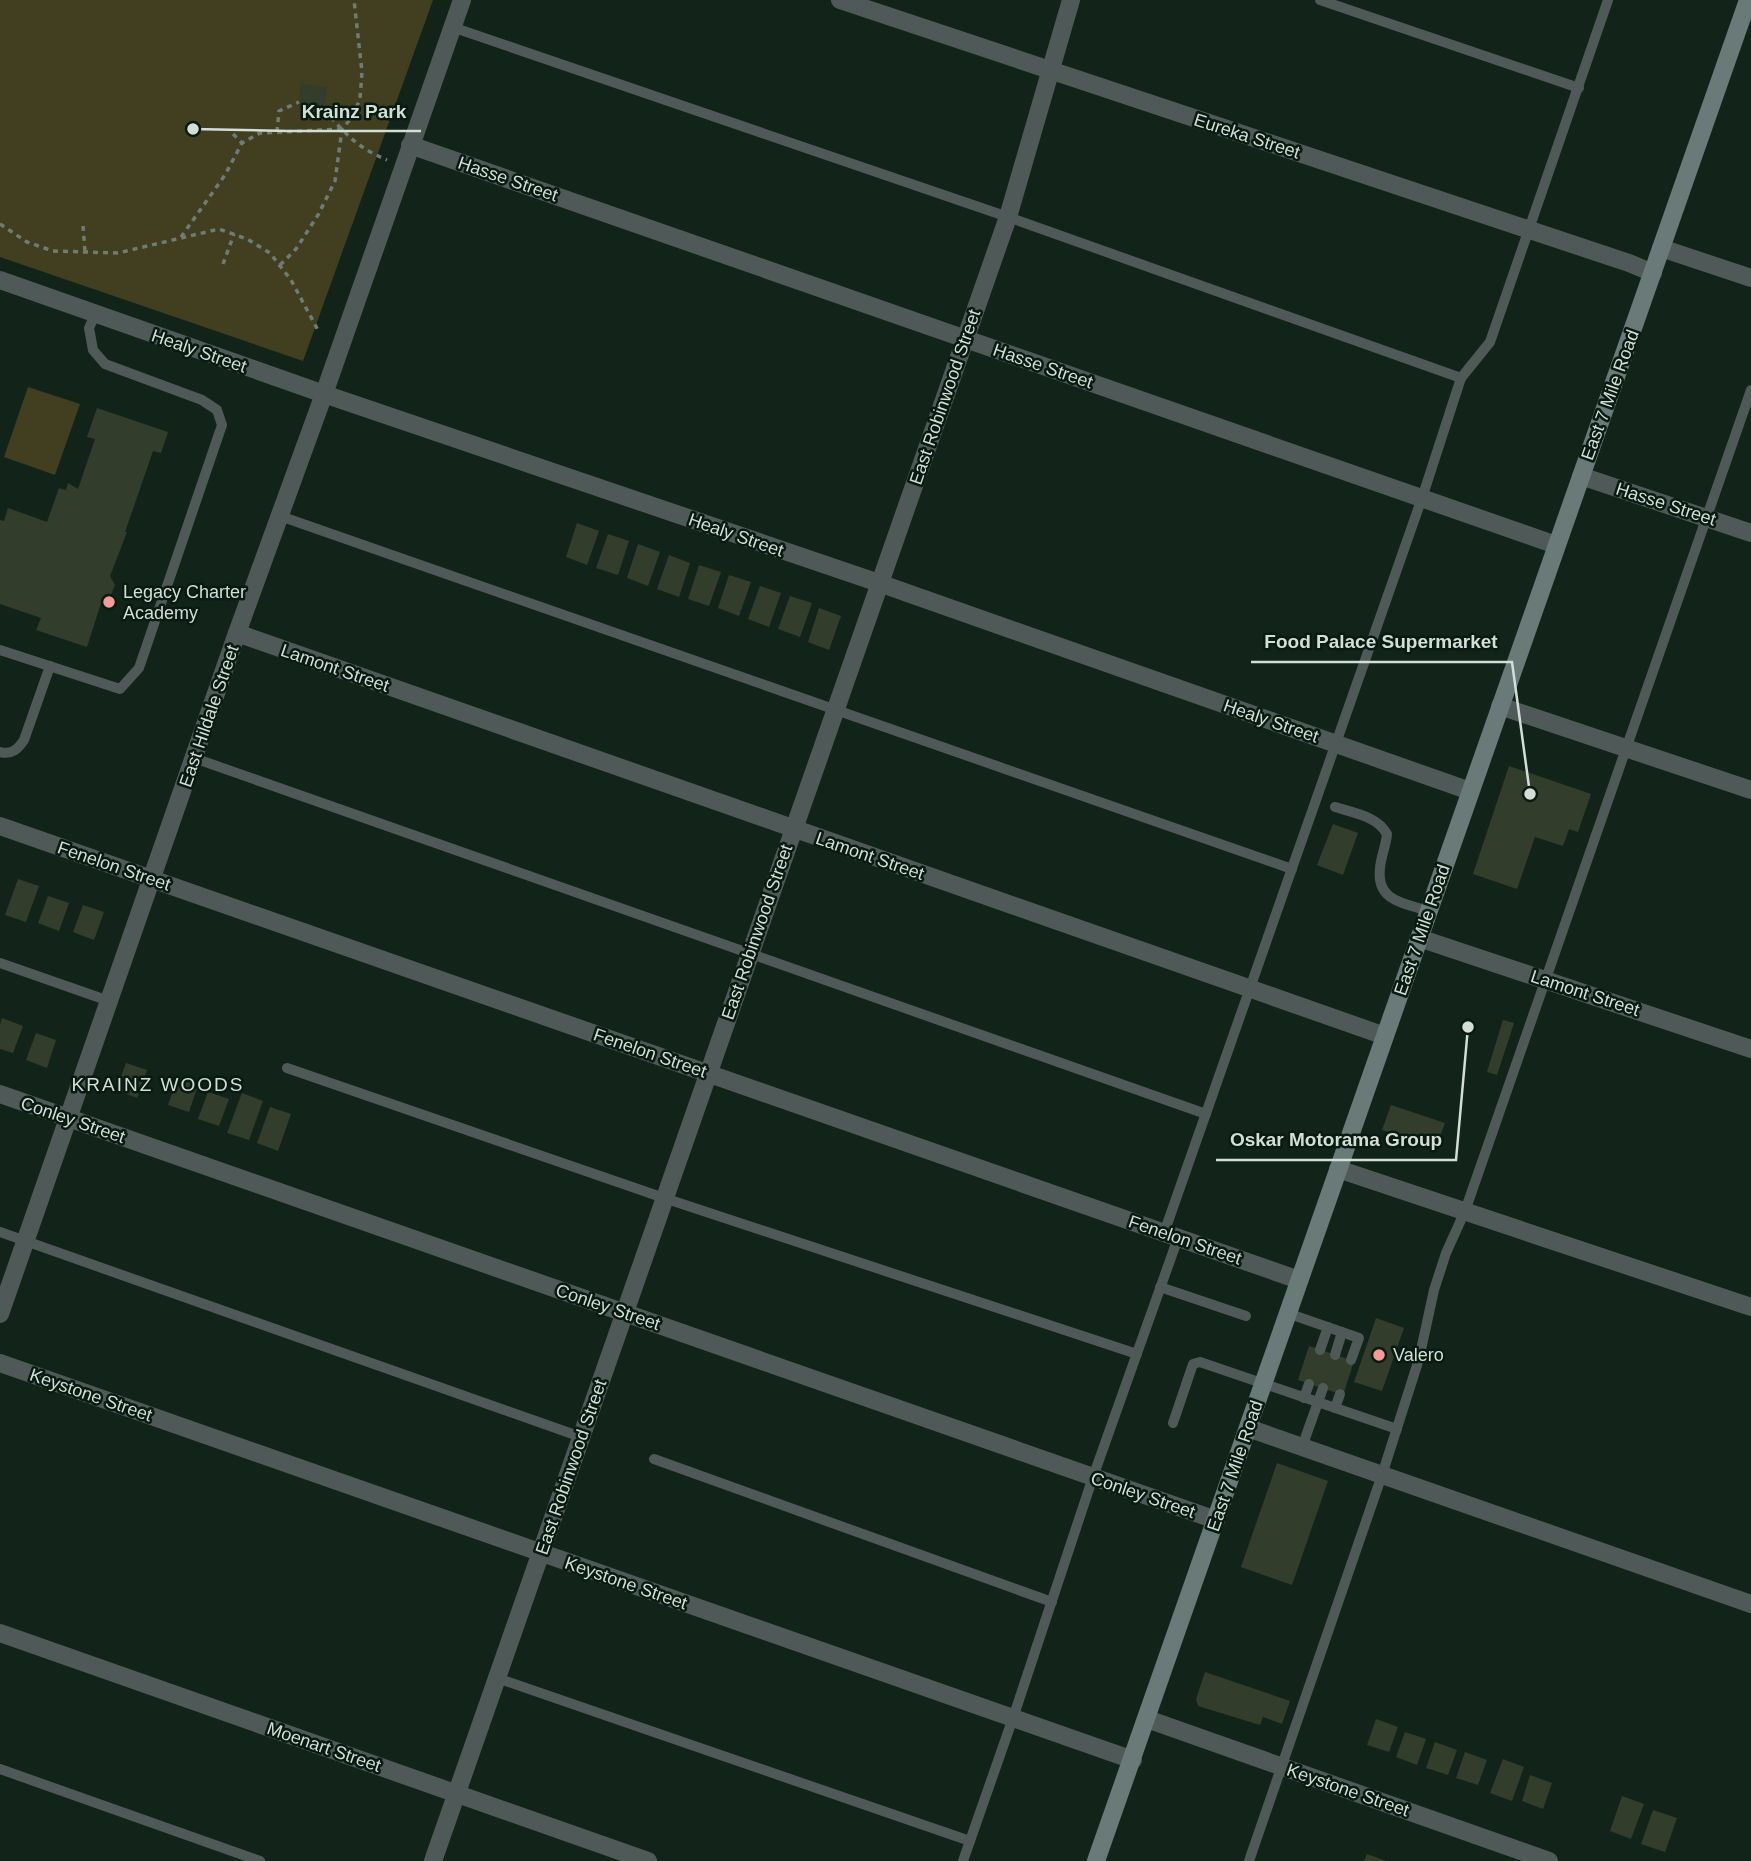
<svg xmlns="http://www.w3.org/2000/svg" width="1751" height="1861" font-family="Arial,sans-serif">
<style>
.green{fill:#413f20}
.building{fill:#333d2c}
.lines{fill:none;stroke-linecap:round;stroke-linejoin:round}
.path{stroke:#6e7c74;stroke-width:3.5;stroke-dasharray:5 5;stroke-linecap:butt}
.lane{stroke:#4f5a58;stroke-width:10}
.street{stroke:#4f5a58;stroke-width:18}
.secondary{stroke:#697a78;stroke-width:18}
.poi-dot{fill:#f59b96;stroke:#081a11;stroke-width:2.5}
.labels{text-anchor:middle;stroke-width:5;stroke-linejoin:round;paint-order:stroke}
.street-label{font-size:18px;fill:#d3ded7;stroke:#081a11}
.poi-label{font-size:18px;fill:#d3ded7;stroke:#081a11;text-anchor:start}
.neighbourhood-label{font-size:19px;letter-spacing:2px;fill:#d3ded7;stroke:#081a11}
.leader{fill:none;stroke:#d3ded7;stroke-width:2.5}
.callout-dot{fill:#d3ded7;stroke:#081a11;stroke-width:2.5}
.callout-label{font-size:19px;text-anchor:middle;font-weight:bold;fill:#d3ded7;stroke:#081a11;stroke-width:5;stroke-linejoin:round;paint-order:stroke}
</style>
<rect width="100%" height="100%" fill="#12241a"/>
<g class="green">
<path d="M0 0H433L303 361 0 257Z"/>
<path d="M28 387 80 404 55 475 4 457Z"/>
</g>
<g class="building">
<path d="M301 84 327 87 324 110 298 107Z"/>
<path d="M97 408 168 432 161 453 153 451 125 532H127L110 576 115 585 110 597 102 600 87 647 36 630 41 618 0 604V520L4 521 8 508 47 522 59 488 66 490 68 483 78 489 95 439 87 437Z"/>
<path d="M577 523 599 531 587 565 566 557Z"/>
<path d="M608 534 629 541 618 575 596 568Z"/>
<path d="M638 544 660 552 648 586 627 578Z"/>
<path d="M669 555 690 563 679 597 657 589Z"/>
<path d="M699 565 721 572 709 606 688 599Z"/>
<path d="M729 575 751 582 739 616 718 608Z"/>
<path d="M760 586 781 593 769 627 748 619Z"/>
<path d="M790 596 812 603 800 637 778 629Z"/>
<path d="M819 608 841 616 829 650 808 642Z"/>
<path d="M1509 766 1591 794 1578 832 1569 829 1563 846 1535 837 1517 889 1473 874Z"/>
<path d="M1333 824 1358 833 1343 875 1317 865Z"/>
<path d="M18 879 39 886 26 922 5 915Z"/>
<path d="M48 896 69 903 59 931 38 923Z"/>
<path d="M83 905 104 912 94 940 73 932Z"/>
<path d="M2 1018 23 1026 13 1053 0 1049V1025Z"/>
<path d="M1503 1020 1514 1023 1497 1075 1487 1072Z"/>
<path d="M36 1033 56 1040 47 1068 26 1060Z"/>
<path d="M126 1063 147 1070 137 1098 116 1090Z"/>
<path d="M178 1077 198 1085 189 1112 168 1105Z"/>
<path d="M208 1092 229 1099 219 1126 198 1119Z"/>
<path d="M242 1093 263 1101 249 1140 227 1133Z"/>
<path d="M1391 1105 1445 1123 1436 1148 1382 1130Z"/>
<path d="M270 1107 291 1114 278 1151 257 1143Z"/>
<path d="M1376 1318 1404 1328 1382 1391 1354 1382Z"/>
<path d="M1309 1346 1354 1361 1343 1395 1298 1380Z"/>
<path d="M1277 1463 1328 1481 1292 1585 1241 1567Z"/>
<path d="M1205 1672 1290 1701 1282 1724 1263 1717 1260 1725 1198 1706 1196 1699Z"/>
<path d="M1376 1719 1398 1727 1389 1752 1367 1745Z"/>
<path d="M1405 1732 1426 1739 1417 1765 1396 1757Z"/>
<path d="M1435 1742 1457 1750 1448 1775 1426 1768Z"/>
<path d="M1465 1752 1487 1760 1478 1785 1456 1778Z"/>
<path d="M1503 1759 1524 1767 1512 1801 1490 1793Z"/>
<path d="M1530 1775 1552 1783 1543 1809 1522 1801Z"/>
<path d="M1622 1796 1644 1804 1631 1839 1610 1831Z"/>
<path d="M1653 1810 1677 1818 1665 1852 1641 1844Z"/>
<path d="M1367 1854 1386 1861H1364Z"/>
</g>
<g class="lines">
<g class="path">
<path d="M324 110C346 134 356 147 387 160"/>
<path d="M277 132 279 111 299 102"/>
<path d="M233 134 242 143"/>
<path d="M0 224 27 242 53 251 118 253 219 229 247 239 270 253 291 280 319 332"/>
<path d="M83 226 85 252"/>
<path d="M181 237 225 175 242 143 260 133 342 129"/>
<path d="M223 264 234 234"/>
<path d="M280 265 296 249 318 215 335 181 342 129 352 117 360 99 362 72 354 0"/>
</g>
<g class="lane">
<path d="M1320 0 1579 88"/>
<path d="M452 27 1008 217 1461 378"/>
<path d="M280 516 1292 869"/>
<path d="M0 650 120 689 139 668 222 425 217 410 202 400 105 364 93 350 89 328 95 315"/>
<path d="M0 752C12 755 18 749 24 740L50 666"/>
<path d="M194 758 1206 1114"/>
<path d="M1335 807C1354 813 1377 816 1387 834 1386 846 1381 856 1380 868 1376 901 1403 903 1429 911"/>
<path d="M0 963 109 1001"/>
<path d="M287 1068 664 1198 1137 1354"/>
<path d="M0 1232 581 1437"/>
<path d="M1164 1233 1422 498 1461 378 1490 342 1608 0"/>
<path d="M1160 1287 1246 1316"/>
<path d="M1287 1313 1359 1338 1351 1360"/>
<path d="M1320 1350 1328 1327"/>
<path d="M1335 1355 1342 1332"/>
<path d="M1304 1398 1309 1384"/>
<path d="M1335 1408 1340 1394"/>
<path d="M1173 1423 1193 1364 1200 1362 1397 1429"/>
<path d="M1302 1447 1323 1388"/>
<path d="M654 1459 1052 1602"/>
<path d="M497 1678 970 1841"/>
<path d="M0 1769 260 1861"/>
<path d="M963 1861 1013 1718 1093 1477 1178 1238"/>
<path d="M1249 1861 1382 1475 1419 1359 1434 1290 1446 1253 1465 1211 1751 390"/>
</g>
<g class="street">
<path d="M840 0 1629 263 1653 273"/>
<path d="M410 145 1556 545"/>
<path d="M1661 248 1751 278"/>
<path d="M0 280 324 394 879 583 1470 791"/>
<path d="M1581 476 1751 533"/>
<path d="M237 633 1385 1036"/>
<path d="M1500 706 1751 790"/>
<path d="M0 826 1299 1280"/>
<path d="M1419 938 1751 1049"/>
<path d="M0 1094 1216 1520"/>
<path d="M1338 1169 1751 1307"/>
<path d="M0 1314 237 633 324 394 462 0"/>
<path d="M0 1363 1133 1760"/>
<path d="M1248 1428 1751 1604"/>
<path d="M0 1633 648 1861"/>
<path d="M1147 1719 1549 1861"/>
<path d="M433 1861 1008 217 1071 0"/>
</g>
<path class="secondary" d="M1096 1861 1748 0"/>
</g>
<g class="poi-dot">
<circle cx="109" cy="602" r="7"/>
<circle cx="1379" cy="1355" r="7"/>
</g>
<g class="labels">
<g class="street-label">
<text transform="translate(1247 136) rotate(18)" y="6">Eureka Street</text>
<text transform="translate(508 179) rotate(19)" y="6">Hasse Street</text>
<text transform="translate(199 351) rotate(19)" y="6">Healy Street</text>
<text transform="translate(1043 366) rotate(19)" y="6">Hasse Street</text>
<text transform="translate(1610 395) rotate(-70)" y="6">East 7 Mile Road</text>
<text transform="translate(945 397) rotate(-71)" y="6">East Robinwood Street</text>
<text transform="translate(1666 504) rotate(18)" y="6">Hasse Street</text>
<text transform="translate(736 535) rotate(19)" y="6">Healy Street</text>
<text transform="translate(335 668) rotate(19)" y="6">Lamont Street</text>
<text transform="translate(209 716) rotate(-71)" y="6">East Hildale Street</text>
<text transform="translate(1271 721) rotate(19)" y="6">Healy Street</text>
<text transform="translate(870 856) rotate(19)" y="6">Lamont Street</text>
<text transform="translate(114 866) rotate(19)" y="6">Fenelon Street</text>
<text transform="translate(1422 930) rotate(-71)" y="6">East 7 Mile Road</text>
<text transform="translate(757 932) rotate(-71)" y="6">East Robinwood Street</text>
<text transform="translate(1585 993) rotate(18)" y="6">Lamont Street</text>
<text transform="translate(650 1053) rotate(19)" y="6">Fenelon Street</text>
<text transform="translate(73 1120) rotate(19)" y="6">Conley Street</text>
<text transform="translate(1185 1240) rotate(19)" y="6">Fenelon Street</text>
<text transform="translate(608 1307) rotate(19)" y="6">Conley Street</text>
<text transform="translate(91 1395) rotate(19)" y="6">Keystone Street</text>
<text transform="translate(1235 1466) rotate(-71)" y="6">East 7 Mile Road</text>
<text transform="translate(571 1467) rotate(-71)" y="6">East Robinwood Street</text>
<text transform="translate(1143 1495) rotate(19)" y="6">Conley Street</text>
<text transform="translate(626 1583) rotate(19)" y="6">Keystone Street</text>
<text transform="translate(324 1747) rotate(19)" y="6">Moenart Street</text>
<text transform="translate(1348 1790) rotate(19)" y="6">Keystone Street</text>
</g>
<g class="poi-label">
<text x="123" y="598">Legacy Charter<tspan x="123" dy="21">Academy</tspan></text>
<text x="1393" y="1361">Valero</text>
</g>
<g class="neighbourhood-label">
<text x="158" y="1091">KRAINZ WOODS</text>
</g>
</g>
<path class="leader" d="M193 129L288 131H421M1530 794L1512 662H1251M1468 1027L1456 1160H1216"/>
<g class="callout-dot">
<circle cx="193" cy="129" r="7"/>
<circle cx="1530" cy="794" r="7"/>
<circle cx="1468" cy="1027" r="7"/>
</g>
<g class="callout-label">
<text x="354" y="118">Krainz Park</text>
<text x="1381" y="648">Food Palace Supermarket</text>
<text x="1336" y="1146">Oskar Motorama Group</text>
</g>
</svg>
